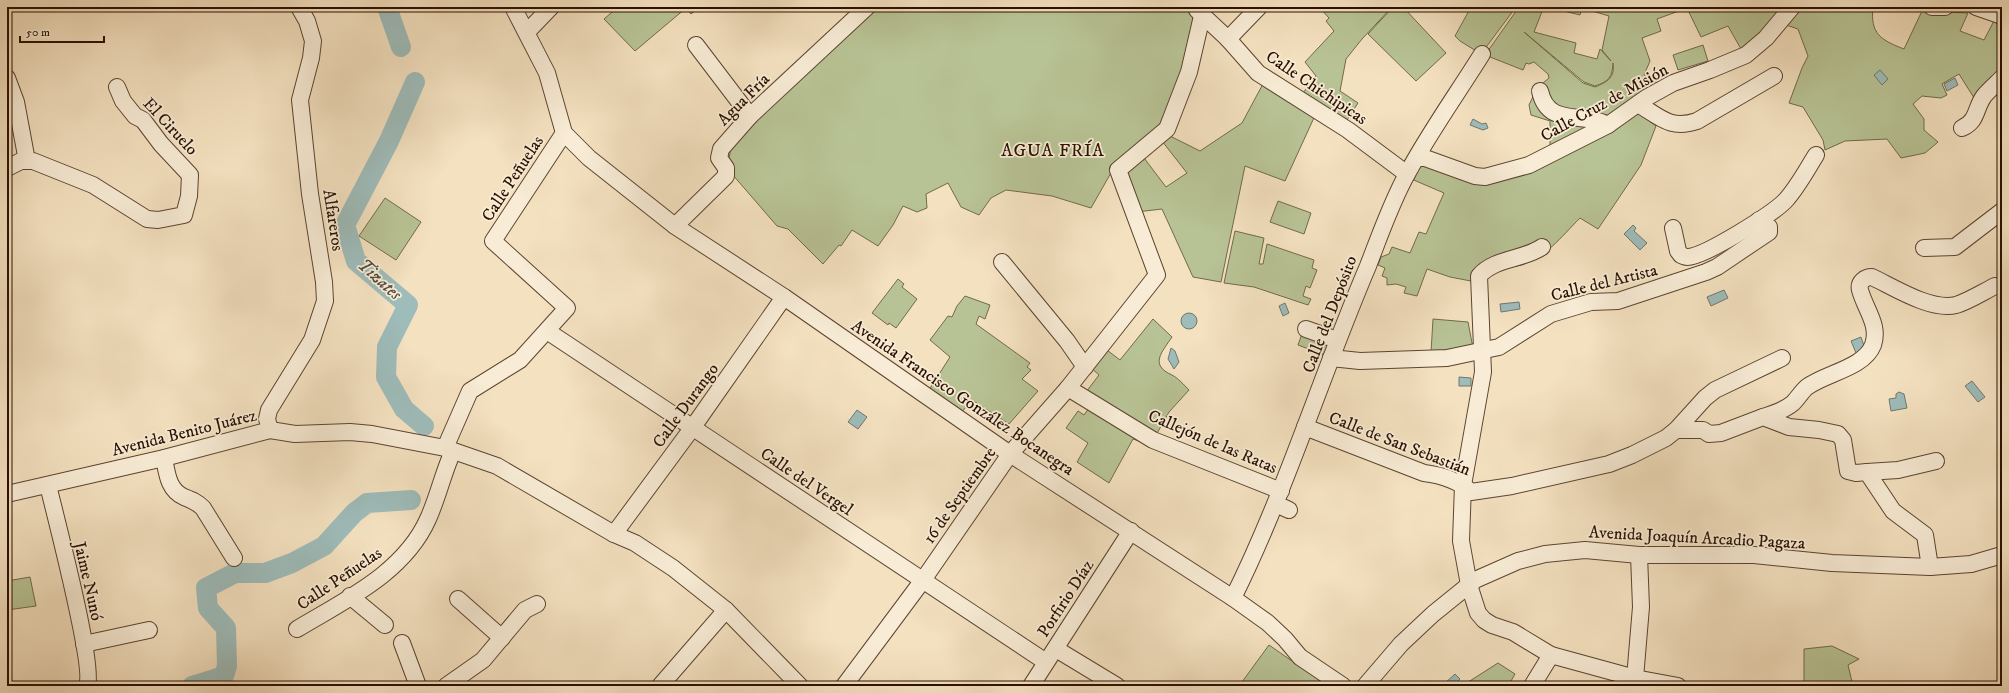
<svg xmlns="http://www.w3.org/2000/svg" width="2009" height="693" font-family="'IM FELL DW Pica',serif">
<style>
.green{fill:#b8c395;stroke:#716a4a;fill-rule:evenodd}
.water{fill:#9ebcba;stroke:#707770}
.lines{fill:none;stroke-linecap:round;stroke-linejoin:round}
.river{stroke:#9ebcba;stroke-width:20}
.minor-casing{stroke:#5c4430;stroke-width:18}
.minor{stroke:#f8ecd6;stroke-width:16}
.labels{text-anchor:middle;stroke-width:3.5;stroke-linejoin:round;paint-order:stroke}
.street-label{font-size:17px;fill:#2a1000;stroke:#f8ecd6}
.neighbourhood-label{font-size:18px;letter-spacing:1px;fill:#2a1000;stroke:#f8ecd6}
.water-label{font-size:18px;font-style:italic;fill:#534c41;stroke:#f8ecd6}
</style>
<rect width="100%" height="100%" fill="#f4e1c0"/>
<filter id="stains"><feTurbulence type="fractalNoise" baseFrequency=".005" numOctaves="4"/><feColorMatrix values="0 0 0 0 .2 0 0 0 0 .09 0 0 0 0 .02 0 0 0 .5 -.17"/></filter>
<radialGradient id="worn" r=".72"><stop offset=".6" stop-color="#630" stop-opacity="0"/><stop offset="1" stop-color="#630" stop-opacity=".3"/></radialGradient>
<g class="green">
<path d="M618 7H700L691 14 686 8 635 51 604 19Z"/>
<path d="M876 7H1188L1194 14 1182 71 1157 131 1112 171 1091 208 1052 196 1006 190 991 198 979 215 961 207 948 183 926 194 927 208 917 212 903 206 893 225 878 246 852 230 841 246 839 245 823 264 788 229 777 226 732 174 729 158 731 148 754 120Z"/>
<path d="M1319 7H1392L1362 39 1346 59 1340 91 1358 103 1345 123 1318 109 1285 181 1245 166 1221 282 1193 277 1162 209 1136 212 1120 172 1141 154 1166 187 1187 173 1162 141 1168 135 1200 151 1242 123 1264 82 1296 102 1316 76 1305 62 1334 31 1326 21 1329 18Z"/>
<path d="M1393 7H1403L1446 53 1416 81 1368 34Z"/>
<path d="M1471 7H1516L1481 54 1460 41 1455 36Z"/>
<path d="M1519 7H1782L1762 32 1741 49 1728 26 1701 37 1687 8 1657 19 1661 31 1642 38 1650 61 1644 75 1662 83 1623 111 1550 146V121L1531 115 1529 105 1537 88 1549 78 1548 74 1534 62 1529 64 1526 63 1523 70 1485 55ZM1535 8H1551L1580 15 1582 8 1609 16 1602 50 1611 61 1600 49 1597 59 1574 53 1576 43 1534 32 1543 9ZM1524 32 1584 82 1595 86C1609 81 1612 78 1613 63 1615 77 1608 82 1595 87L1583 83Z"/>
<path d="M1801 7H1873C1870 34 1881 40 1904 49L1922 11 1968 13 1960 31 1984 40 1996 17 2002 19V75L1976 101 1959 74 1942 84 1947 95 1941 98 1922 96 1913 104 1924 119V130L1938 142 1925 153 1901 158 1887 139 1845 141 1825 150 1823 140 1803 107 1789 103 1802 68 1808 56 1798 29 1786 25Z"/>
<path d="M1703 45 1708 61 1678 70 1673 55Z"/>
<path d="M1638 113 1656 126 1641 165 1598 229 1580 218C1562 236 1543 261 1517 266 1499 270 1488 270 1471 281L1450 277 1427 269 1417 296 1404 293 1406 287 1396 284 1387 285V278L1382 276 1385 268 1378 265 1381 257 1389 254 1392 247 1410 253 1419 232 1426 234 1444 193 1409 178 1420 162 1474 181Z"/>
<path d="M385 198 421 222 396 260 359 236Z"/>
<path d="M1278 201 1311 213 1304 234 1270 222Z"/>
<path d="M1235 231 1264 238 1259 264H1263L1267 244 1314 260 1312 268 1317 270 1310 288 1306 286 1303 296 1311 299 1308 305 1254 287 1224 283Z"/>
<path d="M898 279 904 284 902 287 917 299 896 328 889 323 888 325 872 313Z"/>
<path d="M965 296 990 305 985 319 979 316 976 324 1030 363 1027 367 1031 370 1022 379 1038 391 1009 424 972 400 960 414 929 390 950 357 930 340 948 316 952 317 957 306Z"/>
<path d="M1153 319 1172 337C1162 352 1149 365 1172 375 1178 378 1184 385 1189 390L1169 412 1155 437 1086 392 1099 375 1090 367 1103 347 1120 360Z"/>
<path d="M1433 319 1468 322 1473 348 1431 352Z"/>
<path d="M1303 331 1332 342 1327 356 1298 345Z"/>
<path d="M1094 401 1147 444 1133 439 1109 483 1077 462 1088 443 1066 428 1078 411 1084 415Z"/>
<path d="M30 577 36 606 7 610V581Z"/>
<path d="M1269 645 1328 686H1239Z"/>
<path d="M1832 646 1859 659 1848 665 1853 686H1804V649Z"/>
<path d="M1498 663 1515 674 1511 681 1514 683 1512 686H1462Z"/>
</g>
<g class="water">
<path d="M1880 70 1888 79 1882 85 1874 75Z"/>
<path d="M1955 78 1958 85 1947 91 1944 84Z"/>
<path d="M1473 119 1482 124 1486 123 1488 128 1483 130 1470 125Z"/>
<path d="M1633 225 1636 228 1634 231 1647 243 1640 250 1624 234Z"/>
<path d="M1724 290 1728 298 1711 306 1707 297Z"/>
<path d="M1519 302 1520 309 1501 312 1500 304Z"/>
<path d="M1285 303 1289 313 1283 316 1279 306Z"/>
<circle cx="1189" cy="321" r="8"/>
<path d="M1861 337 1865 349 1856 353 1851 341Z"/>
<path d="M1171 348 1175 351 1179 362 1174 369 1168 359Z"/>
<path d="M1459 377 1471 378V386H1459Z"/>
<path d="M1972 381 1985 397 1978 402 1965 386Z"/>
<path d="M1899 392 1904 394 1907 408 1891 411 1889 399 1896 398V394Z"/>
<path d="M857 410 867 417 858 429 848 422Z"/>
<path d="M1455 674 1460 679 1453 686H1448L1445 683Z"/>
</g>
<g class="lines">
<g class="river">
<path d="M387 7 401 47"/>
<path d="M415 82 389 141 345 225 356 261 408 305 387 347 386 377 404 409 424 426"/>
<path d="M192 686 224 676 227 666 226 628 208 608 206 588 235 573H265L292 563 324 546 354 513 367 503 411 500"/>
</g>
<defs>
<g id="minor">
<path d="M513 7 547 73 564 133 589 158 675 226 784 297 1010 454 1233 598 1268 623 1285 639 1300 657 1343 686"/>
<path d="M1932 7H1945"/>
<path d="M1976 7 2002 16"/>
<path d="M1197 10 1228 39 1258 73 1348 130 1407 174"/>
<path d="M527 32 551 7"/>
<path d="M1228 39 1259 7"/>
<path d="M696 45 750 116"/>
<path d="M7 78 16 102 27 161"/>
<path d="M1540 91C1548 128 1583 111 1608 125"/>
<path d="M1638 104C1660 117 1670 130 1697 121L1774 76"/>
<path d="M1962 128C1978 121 1975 108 1984 96 1989 90 1996 84 2002 78"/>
<path d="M1417 158H1425L1475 176 1485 177 1529 165 1608 125 1646 98 1673 83 1710 70 1746 55 1766 38 1792 7"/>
<path d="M7 168 21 161H33L93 185 147 219 158 220 184 215 189 196 190 175 161 144 143 120 135 116 123 101 117 87"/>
<path d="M675 226 726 176V168L719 158 721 149 750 116 867 7"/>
<path d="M1673 228 1678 251 1681 255C1683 256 1685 257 1687 257 1704 257 1772 214 1785 201 1797 188 1806 171 1816 155"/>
<path d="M1542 247C1523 260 1494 258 1479 276L1483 372 1463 485 1461 541 1469 585 1478 613 1484 620 1492 625 1513 632 1551 655 1635 678 1678 686"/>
<path d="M1924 248 1955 247 2002 211"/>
<path d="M1002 262 1067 341 1085 367"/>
<path d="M1306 329 1337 340"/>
<path d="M547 331 1046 662"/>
<path d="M1331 358 1360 361 1447 358 1499 347 1551 314 1591 302 1618 301 1706 272 1717 267 1769 232V227L1759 220"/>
<path d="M1068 388 1153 440 1281 491"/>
<path d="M1763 417C1773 414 1785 410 1793 403 1798 398 1802 391 1807 387 1826 373 1864 368 1873 345 1880 325 1865 309 1860 290 1858 282 1865 277 1872 277 1895 288 1931 311 1956 305 1969 301 1983 292 1995 286"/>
<path d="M1305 427 1424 473C1440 475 1459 481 1471 492L1512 486 1609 464 1632 455 1666 438 1676 430 1705 398 1715 390 1782 358"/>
<path d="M270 430 267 419 269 410 312 340 325 301 324 282 310 194 300 100 311 58 313 41 307 21 299 7"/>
<path d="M1676 430H1703L1709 434 1721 433 1763 417 1789 427 1819 430 1838 434 1843 440 1848 471 1856 473 1867 472 1893 511 1925 535 1930 567"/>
<path d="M445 448 470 391 520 360 567 308 493 241 564 133"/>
<path d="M164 458C167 473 168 490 184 497 192 500 197 502 203 508L234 558"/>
<path d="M1867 472 1898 470 1936 461"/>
<path d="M48 485C55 515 95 666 87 686"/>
<path d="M7 494 164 458 270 430 295 434 350 432 372 434 445 448 497 466 614 534 635 543 673 568 726 610 800 686"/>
<path d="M1276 504 1289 510"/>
<path d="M614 534 693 427 784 297"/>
<path d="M350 596 385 625"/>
<path d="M1233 598C1286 491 1321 376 1368 266 1380 235 1391 203 1407 174 1429 133 1457 94 1482 54"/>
<path d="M458 599 502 638"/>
<path d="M297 629C345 600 404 573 428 519 438 497 443 473 453 451"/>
<path d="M402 643 418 686"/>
<path d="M84 644 149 630"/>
<path d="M1056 649 1117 686"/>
<path d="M1635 678 1641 607 1639 555"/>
<path d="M446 686 483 660 525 610 537 604"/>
<path d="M660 686 726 610"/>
<path d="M844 686 923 580 1010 454 1068 388 1157 275 1118 170 1167 129 1189 72 1202 16"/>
<path d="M1031 686 1131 531"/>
<path d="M1365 686 1401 644 1433 614 1475 580 1518 561 1545 554 1585 550 1639 555H1754L1832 563 1930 567 1971 564 2002 555"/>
<path d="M1532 686 1551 655"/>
</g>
</defs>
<use href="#minor" class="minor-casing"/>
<use href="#minor" class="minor"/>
</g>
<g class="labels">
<g class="street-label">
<text transform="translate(1317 87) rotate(34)" y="6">Calle Chichipicas</text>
<text transform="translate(743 99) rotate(-45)" y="6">Agua Fría</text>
<text transform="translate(1604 102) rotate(-29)" y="6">Calle Cruz de Misión</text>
<text transform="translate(171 126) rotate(47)" y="6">El Ciruelo</text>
<text transform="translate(512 178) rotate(-57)" y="6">Calle Peñuelas</text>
<text transform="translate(334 220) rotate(81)" y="6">Alfareros</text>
<text transform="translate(1604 282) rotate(-14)" y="6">Calle del Artista</text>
<text transform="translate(1329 314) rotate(-69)" y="6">Calle del Depósito</text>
<text transform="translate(963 397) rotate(34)" y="6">Avenida Francisco González Bocanegra</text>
<text transform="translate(685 405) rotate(-54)" y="6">Calle Durango</text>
<text transform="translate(184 432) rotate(-14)" y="6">Avenida Benito Juárez</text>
<text transform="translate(1213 441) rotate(23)" y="6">Callejón de las Ratas</text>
<text transform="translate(1400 443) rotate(21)" y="6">Calle de San Sebastián</text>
<text transform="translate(807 481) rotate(34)" y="6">Calle del Vergel</text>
<text transform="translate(959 495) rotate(-55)" y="6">16 de Septiembre</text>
<text transform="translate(1697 537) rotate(3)" y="6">Avenida Joaquín Arcadio Pagaza</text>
<text transform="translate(339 578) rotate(-34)" y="6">Calle Peñuelas</text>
<text transform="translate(89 581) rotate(77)" y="6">Jaime Nunó</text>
<text transform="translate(1065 598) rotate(-57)" y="6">Porfirio Díaz</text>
</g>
<g class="neighbourhood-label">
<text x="1053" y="156">AGUA FRÍA</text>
</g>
<g class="water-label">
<text transform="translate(380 279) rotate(42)" y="6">Tizates</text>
</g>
</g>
<rect width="2009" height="693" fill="none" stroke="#f4e1c0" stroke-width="24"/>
<rect x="8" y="8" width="1993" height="677" fill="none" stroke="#2a1000" stroke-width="2"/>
<rect x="12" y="12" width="1985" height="669" fill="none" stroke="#2a1000"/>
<path d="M20 36v6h84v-6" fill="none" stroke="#2a1000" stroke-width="2"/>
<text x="26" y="36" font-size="12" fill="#2a1000" stroke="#f8ecd6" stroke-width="3" paint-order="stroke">50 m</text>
<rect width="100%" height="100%" filter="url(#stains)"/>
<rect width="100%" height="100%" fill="url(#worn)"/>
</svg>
